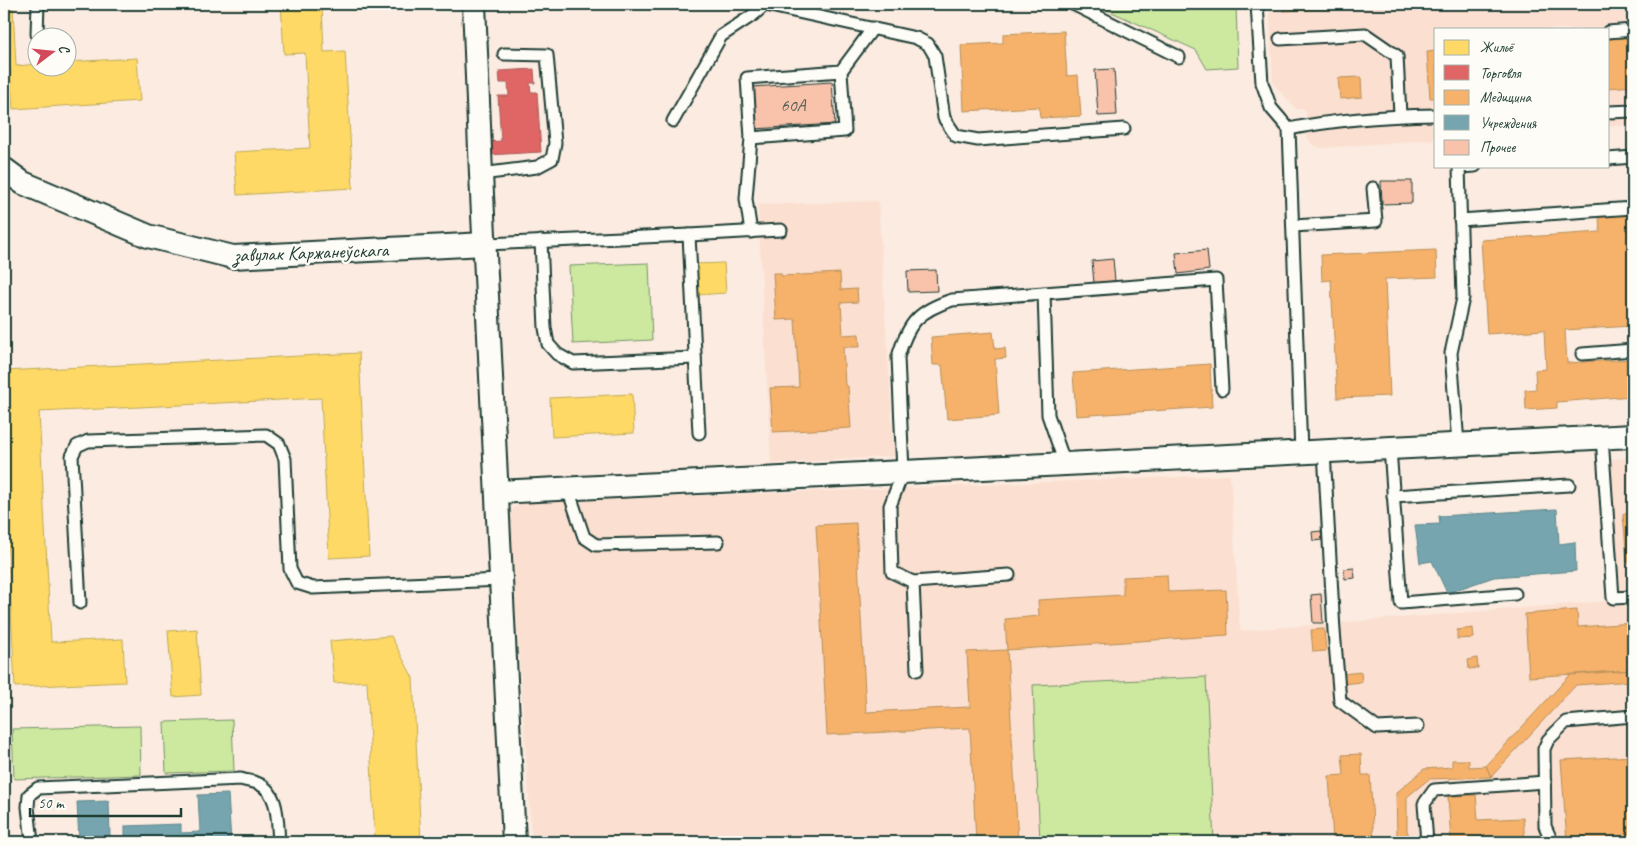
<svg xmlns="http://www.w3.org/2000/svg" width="1637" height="846" font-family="Caveat,sans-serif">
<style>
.built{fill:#fbdfd0}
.green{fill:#cde89f;stroke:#76926a}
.homes{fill:#ffd966;stroke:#bcaa57}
.shops{fill:#e06666;stroke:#a65a57}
.health{fill:#f6b26b;stroke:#b68f5a}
.public{fill:#76a5af;stroke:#5c868a}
.building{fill:#f8c2ab;stroke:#1f3d34}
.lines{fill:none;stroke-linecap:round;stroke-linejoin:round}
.service-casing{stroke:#1f3d34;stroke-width:15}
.minor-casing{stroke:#1f3d34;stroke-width:26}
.service{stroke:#fdfcf7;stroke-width:11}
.minor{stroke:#fdfcf7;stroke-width:22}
.labels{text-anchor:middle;stroke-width:5;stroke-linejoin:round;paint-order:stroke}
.number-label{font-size:18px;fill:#555e52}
.street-label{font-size:20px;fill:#1f3d34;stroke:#fdfcf7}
</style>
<rect width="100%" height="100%" fill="#fcebe0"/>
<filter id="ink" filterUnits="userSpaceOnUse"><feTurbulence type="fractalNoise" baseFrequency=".02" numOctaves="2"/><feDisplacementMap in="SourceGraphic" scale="10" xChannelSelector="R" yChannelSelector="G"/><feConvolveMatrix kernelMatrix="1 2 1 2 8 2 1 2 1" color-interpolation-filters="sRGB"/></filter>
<g filter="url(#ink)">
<g class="built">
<path d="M1269 4H1633V125L1608 126V29H1436V139L1322 148 1313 145 1307 137 1306 109H1296L1273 83Z"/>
<path d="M878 201 894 456 771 464 758 205Z"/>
<path d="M1633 458V842H532L510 518 513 508 523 503 1230 475 1240 631 1609 601 1600 460Z"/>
</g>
<g class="green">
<path d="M1094 4H1236L1238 67 1207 69 1196 50Z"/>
<path d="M649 263 652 340 573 344 569 266Z"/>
<path d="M1206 677 1214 842H1040L1033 685Z"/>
<path d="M232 720 234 771 166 773 164 722Z"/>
<path d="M140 726 141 775 14 779 12 729Z"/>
</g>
<g class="homes">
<path d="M281 4H322L324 52 345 51 353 188 237 195 234 152 310 148 305 53 284 54Z"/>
<path d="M13 6 16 66 38 64V68H68V62L137 58 140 101 13 109 10 68H4V7Z"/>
<path d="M724 263 726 293 697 295 696 264Z"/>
<path d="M359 353 369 556 329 558 321 398 39 412 51 642 123 639 125 682 15 687 4 473V371Z"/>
<path d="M632 394 634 433 552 437 550 398Z"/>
<path d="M197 629 201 695 173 697 168 631Z"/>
<path d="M391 636 413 678 421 842H375L367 681 334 683 330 641Z"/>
</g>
<path class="shops" d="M534 69 535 83H530L531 92H537L541 152 488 155V142L501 141 498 96H509L508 83H500L499 71Z"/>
<g class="health">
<path d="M1283 4H1368V7L1283 11Z"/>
<path d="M1064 31 1067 76 1078 75 1081 116 1040 118 1039 107 964 111 961 45 1003 43V34Z"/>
<path d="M1633 37V86L1608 88V39Z"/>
<path d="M1436 51V98H1430L1427 52Z"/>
<path d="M1361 77 1362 97 1340 99 1338 78Z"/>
<path d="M1633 214V326L1565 330 1567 363 1633 359V396L1557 402V408L1526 410 1525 390 1536 389 1535 370 1546 369 1544 330 1487 334 1481 240 1600 232 1599 217Z"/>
<path d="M1436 250 1437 277 1385 279 1390 396 1337 398 1331 280 1322 281 1321 255Z"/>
<path d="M773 273H781V276L840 273 841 290 857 289 858 302 841 303 843 335 859 334 860 347H843L845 386H848L851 428 773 432 770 388 799 387 795 319 776 320Z"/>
<path d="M993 332 995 349 1005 348 1006 358 995 359 999 415 947 419 942 365H933L931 337Z"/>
<path d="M1210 364 1212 407 1076 416 1073 373Z"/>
<path d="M1623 514H1633V562H1627Z"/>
<path d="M856 523 866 712 970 707 967 652 1007 650 1018 842H976L970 728 827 735 816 525Z"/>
<path d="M1167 575 1168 592 1226 590 1228 635 1007 650 1005 619 1039 616 1038 600 1123 595V577Z"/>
<path d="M1577 610 1578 627 1633 623V670L1529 677 1525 614Z"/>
<path d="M1473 628 1474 638 1457 639V630Z"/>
<path d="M1324 629 1326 651 1313 652 1311 630Z"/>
<path d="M1477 658 1478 668 1469 669 1468 660Z"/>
<path d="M1633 670V681L1576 685 1491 777 1486 766 1570 675Z"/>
<path d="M1361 672 1362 682 1343 684 1342 674Z"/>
<path d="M1361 754 1362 775H1370L1374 842H1333L1329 776 1344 775 1342 755Z"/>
<path d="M1633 756V842H1567L1561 760Z"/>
<path d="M1452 760H1469V767L1486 766 1491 777 1429 779 1407 797V831L1412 842H1401L1397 835 1396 793 1424 769 1452 767Z"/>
<path d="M1476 795 1478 820 1523 818 1525 842H1451L1448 796Z"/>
</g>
<g class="public">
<path d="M1557 509 1559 544 1575 542 1576 571 1494 577 1447 593 1432 561 1420 563 1415 525 1440 524 1439 516Z"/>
<path d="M228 794 231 842H79L77 802 109 801 110 837H125V826L181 824V833L200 832 198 795Z"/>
</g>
<g class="building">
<path d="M1114 69 1117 115 1098 116 1095 70Z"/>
<path d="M832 82 835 124 754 129 751 87Z"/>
<path d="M1381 181H1412V203L1382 204Z"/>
<path d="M1207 250 1209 270 1178 274 1176 253Z"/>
<path d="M1113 259 1115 281 1094 283 1092 261Z"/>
<path d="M936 270 937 291 908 292 907 271Z"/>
<path d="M1321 531 1322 540 1313 541 1312 532Z"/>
<path d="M1354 568 1355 578 1345 579 1344 569Z"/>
<path d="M1321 594 1323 623H1313L1311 595Z"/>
</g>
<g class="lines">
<defs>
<g id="service">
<path d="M761 4 916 38 928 44 935 56 944 118 956 136 978 140 1124 129"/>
<path d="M1073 4 1179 57"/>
<path d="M1257 4 1262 83 1271 108 1289 129 1301 452"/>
<path d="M1608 32 1633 30"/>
<path d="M37 34 38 4"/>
<path d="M1280 39 1365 34 1397 56 1400 115"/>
<path d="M1608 112 1633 111"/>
<path d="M673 121 721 36 753 15 765 5"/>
<path d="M1289 129C1337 119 1387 116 1436 115"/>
<path d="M751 138 845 131 841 71"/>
<path d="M1608 159 1633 157"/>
<path d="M481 174 537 167 552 159 555 143 547 55 504 54"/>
<path d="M1460 220 1633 208"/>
<path d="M1293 226 1376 221 1373 188"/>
<path d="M751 232 746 199 751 138 747 78 841 71 873 28"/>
<path d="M689 235 781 230"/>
<path d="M541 241 545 328 548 344 557 354 573 363 695 358"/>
<path d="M485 244 689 235 699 433"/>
<path d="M1044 293 1048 415 1065 464"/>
<path d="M1582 354 1633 350"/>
<path d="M1602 437 1613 598 1633 597"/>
<path d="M1458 444 1451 353 1463 298 1459 167 1475 166"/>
<path d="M1390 448 1401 603 1515 594"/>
<path d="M1324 451 1334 631 1340 701 1377 728 1418 726"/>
<path d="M568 489 584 537 596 545 718 542"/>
<path d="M1393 496 1569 485"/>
<path d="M913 582 1009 575"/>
<path d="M80 603 72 456 77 446 88 441 266 435 279 444 285 459 290 569 297 583 313 588 501 580"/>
<path d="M917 670 913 582 892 572 890 506 903 472 898 357C908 323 918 311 952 300L1216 280 1222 389"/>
<path d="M32 842 28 807 29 795 38 788 241 779C246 781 252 781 257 783 280 792 277 822 279 842"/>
<path d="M1427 842 1424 804 1434 790 1545 782"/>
<path d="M1552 842 1545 826 1544 749 1548 740 1566 722 1633 716"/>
</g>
<g id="minor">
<path d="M474 4 481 174 514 842"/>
<path d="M4 169 23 183 148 236 233 257 485 244"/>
<path d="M497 492 1633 436"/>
</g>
</defs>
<use href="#service" class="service-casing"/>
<use href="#minor" class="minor-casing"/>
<use href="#service" class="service"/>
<use href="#minor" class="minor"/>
</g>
</g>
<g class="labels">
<g class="number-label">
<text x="793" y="111">60А</text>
</g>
<g class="street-label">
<text transform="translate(311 252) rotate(-2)" y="7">завулак Каржанеўскага</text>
</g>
</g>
<rect width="1637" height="846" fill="none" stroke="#fdfcf7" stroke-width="20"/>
<rect x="10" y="10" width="1617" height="826" fill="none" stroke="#1f3d34" stroke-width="2" filter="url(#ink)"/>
<rect x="1434" y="28" width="175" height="140" fill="#fdfcf7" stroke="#a4b0a9"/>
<rect x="1444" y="40" width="25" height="15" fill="#ffd966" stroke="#a4b0a9"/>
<text x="1480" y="52" font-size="15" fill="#1f3d34">Жильё</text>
<rect x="1444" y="65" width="25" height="15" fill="#e06666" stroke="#a4b0a9"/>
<text x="1480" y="78" font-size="15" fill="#1f3d34">Торговля</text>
<rect x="1444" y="90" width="25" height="15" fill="#f6b26b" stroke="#a4b0a9"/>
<text x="1480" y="102" font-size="15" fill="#1f3d34">Медицина</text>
<rect x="1444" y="115" width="25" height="15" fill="#76a5af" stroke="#a4b0a9"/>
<text x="1480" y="128" font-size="15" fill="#1f3d34">Учреждения</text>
<rect x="1444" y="140" width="25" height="15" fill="#f8c2ab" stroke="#a4b0a9"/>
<text x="1480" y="152" font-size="15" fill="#1f3d34">Прочее</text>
<g transform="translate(52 52) rotate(74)"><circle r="24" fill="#fdfcf7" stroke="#a4b0a9"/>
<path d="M0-4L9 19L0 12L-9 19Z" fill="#d1495b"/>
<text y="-8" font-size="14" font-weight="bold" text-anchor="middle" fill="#1f3d34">С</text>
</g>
<path d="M30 808v8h151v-8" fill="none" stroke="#1f3d34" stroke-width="2.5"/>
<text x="38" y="808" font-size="15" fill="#1f3d34" stroke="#fdfcf7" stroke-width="4" paint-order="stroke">50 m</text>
</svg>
